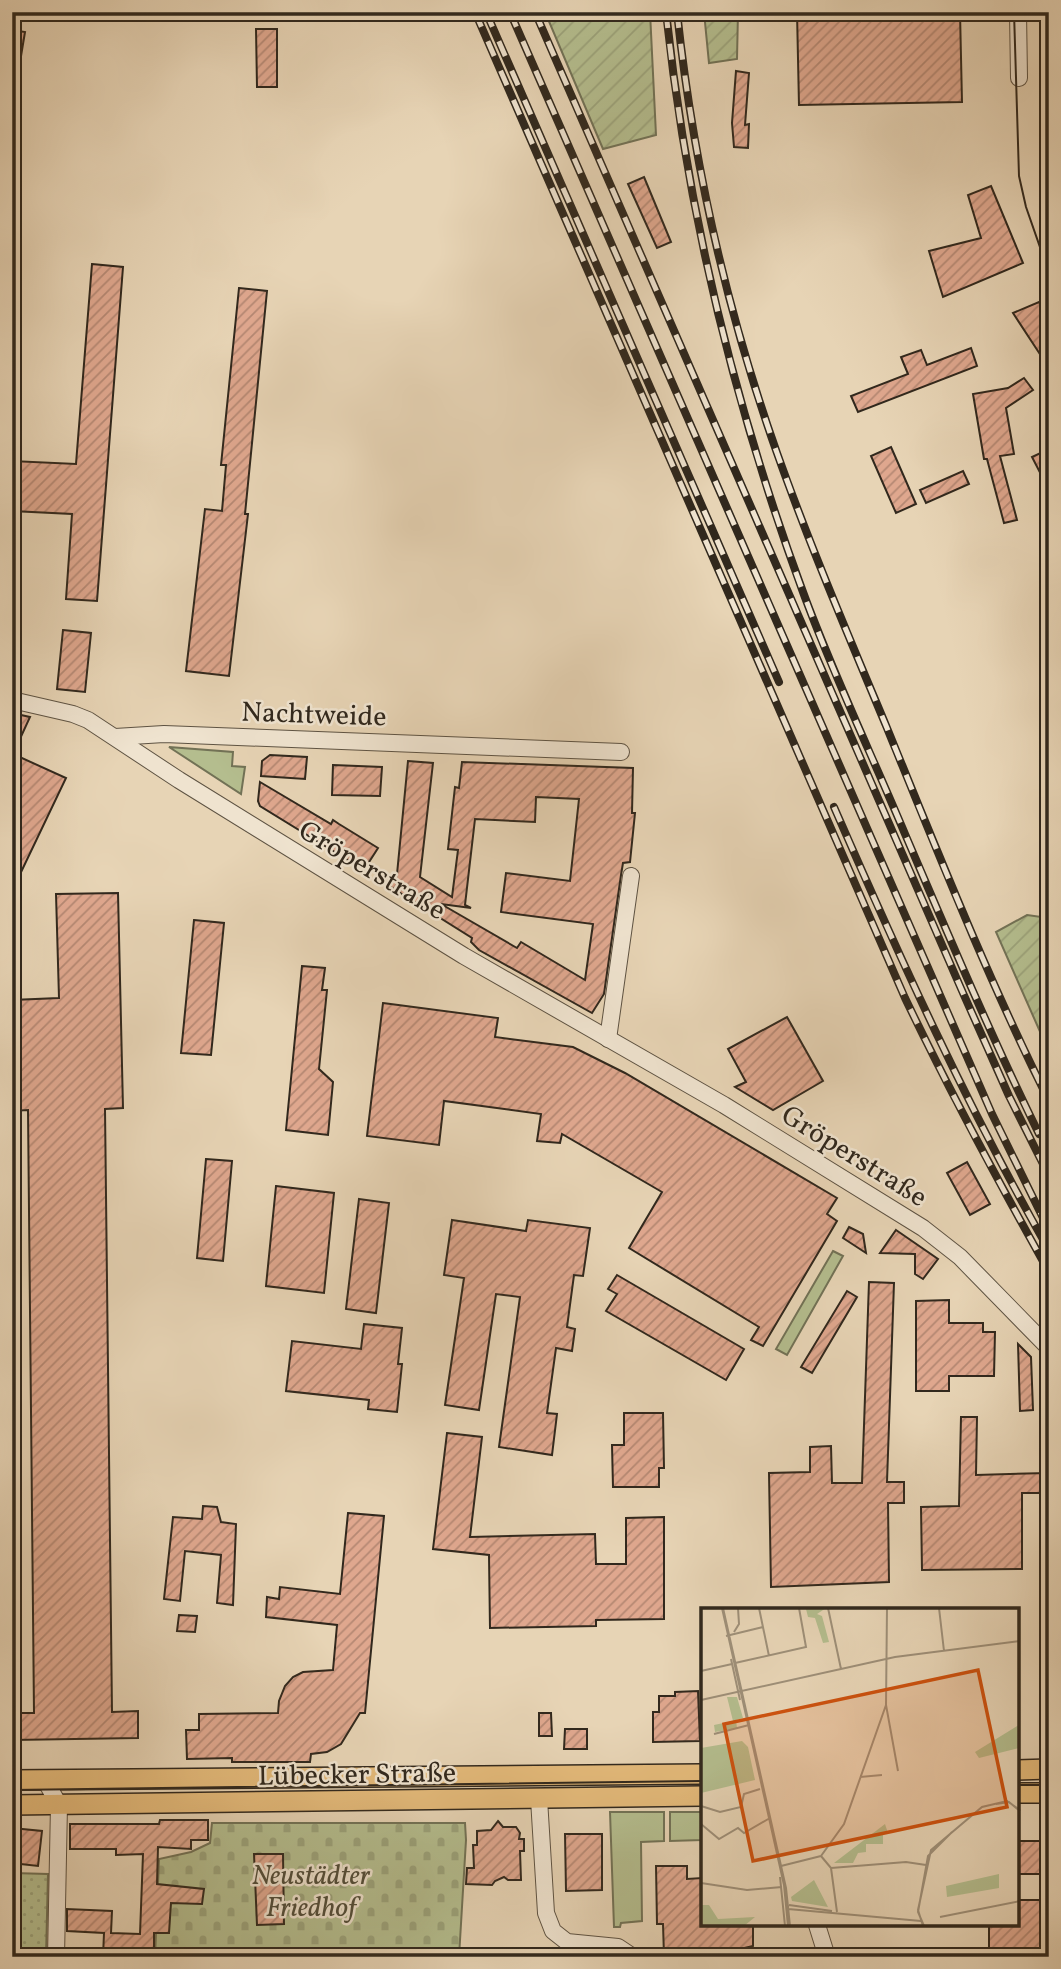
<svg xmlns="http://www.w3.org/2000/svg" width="1061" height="1969" font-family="Vollkorn,serif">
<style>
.grass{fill:#b4bd8e;stroke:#727256;stroke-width:2}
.cemetery{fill:url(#cemetery-stones);stroke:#727256;stroke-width:2}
.park{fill:url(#park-dots);stroke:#727256;stroke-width:2}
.garden{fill:url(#garden-furrows);stroke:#727256;stroke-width:2}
.building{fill:url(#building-hatch);stroke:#31281d;stroke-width:2;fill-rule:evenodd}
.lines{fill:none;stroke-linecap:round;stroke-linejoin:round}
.minor-casing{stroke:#5e5343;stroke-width:18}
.major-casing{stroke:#31281d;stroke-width:22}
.minor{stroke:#efe3cf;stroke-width:16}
.major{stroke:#e4ba7a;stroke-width:19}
.tram{stroke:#31281d;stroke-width:2}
.rail-casing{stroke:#31281d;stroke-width:8}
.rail{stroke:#efe3cf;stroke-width:5;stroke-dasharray:16;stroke-linecap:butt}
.labels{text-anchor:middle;stroke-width:5;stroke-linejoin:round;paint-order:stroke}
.street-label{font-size:28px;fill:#31281d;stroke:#efe3cf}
.park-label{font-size:28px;font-style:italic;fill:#524d39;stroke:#efe3cf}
.inset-road{fill:none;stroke:#9e8f78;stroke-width:2}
.view{fill:#cd520f;fill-opacity:0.15;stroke:#cd520f;stroke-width:3.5}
.inset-edge{fill:none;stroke:#31281d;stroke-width:3.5}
</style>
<defs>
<pattern id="cemetery-stones" width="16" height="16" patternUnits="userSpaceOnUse" patternTransform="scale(1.75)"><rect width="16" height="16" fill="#b4bd8e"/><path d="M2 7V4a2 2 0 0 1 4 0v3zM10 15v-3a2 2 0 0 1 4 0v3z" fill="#9ba27a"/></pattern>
<pattern id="park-dots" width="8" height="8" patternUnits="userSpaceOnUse" patternTransform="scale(1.75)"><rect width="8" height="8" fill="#b4bd8e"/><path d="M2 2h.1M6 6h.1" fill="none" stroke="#9ba27a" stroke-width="1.8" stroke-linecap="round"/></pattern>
<pattern id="garden-furrows" width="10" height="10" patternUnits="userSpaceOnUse" patternTransform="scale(1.75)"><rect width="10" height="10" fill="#b4bd8e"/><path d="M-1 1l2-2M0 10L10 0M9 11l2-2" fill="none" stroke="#9ba27a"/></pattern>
<pattern id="building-hatch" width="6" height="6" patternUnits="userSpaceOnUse" patternTransform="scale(1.75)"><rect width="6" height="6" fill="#dfa78e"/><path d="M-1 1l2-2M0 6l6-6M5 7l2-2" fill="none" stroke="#b58873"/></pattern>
</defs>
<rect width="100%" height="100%" fill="#e7d4b5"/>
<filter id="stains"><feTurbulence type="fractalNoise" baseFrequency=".00286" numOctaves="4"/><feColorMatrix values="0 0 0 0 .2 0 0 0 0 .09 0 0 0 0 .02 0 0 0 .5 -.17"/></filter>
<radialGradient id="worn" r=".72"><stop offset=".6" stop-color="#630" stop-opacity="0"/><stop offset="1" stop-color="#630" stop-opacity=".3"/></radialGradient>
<g class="grass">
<path d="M169 747 233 752 232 766 245 767 241 794Z"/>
<path d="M833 1251 843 1256 787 1355 776 1349Z"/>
<path d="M664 1812V1841L641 1842 642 1921 621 1923 620 1927H614L610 1812Z"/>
<path d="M670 1812H702V1840L670 1841Z"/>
</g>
<path class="cemetery" d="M212 1823H465L466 1840 459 1957H155L159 1859 191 1852 210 1843Z"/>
<path class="park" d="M12 1873 48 1874 46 1957H12Z"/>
<g class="garden">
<path d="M545 12H650L656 135 603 149Z"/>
<path d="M704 12H738L737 59 709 63Z"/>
<path d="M1027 915 1049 918V1052L996 932Z"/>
</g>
<g class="building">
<path d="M797 12H960L962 102 799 105Z"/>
<path d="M256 29H277V87H257Z"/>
<path d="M12 30 25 32 19 68 12 67Z"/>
<path d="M736 71 749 73 745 125 749 124 748 148 734 147 732 123Z"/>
<path d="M644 177 671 242 657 248 628 184Z"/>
<path d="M991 186 1023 263 943 297 929 251 981 238 968 195Z"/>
<path d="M92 264 123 267 97 601 66 599 72 514 12 511V461L76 464Z"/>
<path d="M239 288 267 291 245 514H248L229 676 186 671 205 509 222 511 226 465H221Z"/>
<path d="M1039 302 1049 318V368L1013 313Z"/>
<path d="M971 348 977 366 858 412 851 396 908 374 901 357 921 350 927 365Z"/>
<path d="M1024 378 1033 390 1006 408 1014 454 1000 456 1017 520 1004 523 987 459H984L973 394 1008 388Z"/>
<path d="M891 447 916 504 896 513 871 456Z"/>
<path d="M1049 449V490L1032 457Z"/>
<path d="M963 471 969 484 926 503 920 490Z"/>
<path d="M63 630 91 633 85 692 57 689Z"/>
<path d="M12 713 30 717 13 754 66 778 12 891Z"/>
<path d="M270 755 307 757 305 779 261 776 262 761Z"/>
<path d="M408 761 433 763 420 877 452 897 458 850 448 849 455 787 459 788 462 762 633 768 632 813H635L630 862 623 863 621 875 604 994 592 1013 479 950 471 942 472 938 386 884 391 876 396 878 397 874ZM536 797 579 799 570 881 506 873 501 912 593 924 585 980 521 942 517 948 441 904 471 908 465 905 475 819 535 822Z"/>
<path d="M333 765 382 767 380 796 332 795Z"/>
<path d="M260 782 331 824 333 820 339 824 378 848 364 870 260 806 258 801Z"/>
<path d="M118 893 123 1108 105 1109 112 1712 138 1711V1738L12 1740V1713H34L28 1110 12 1111V1000L59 998 56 894Z"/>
<path d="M194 920 224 923 211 1055 181 1053Z"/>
<path d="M302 966 325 968 322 990H327L319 1069 333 1082 328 1135 286 1130Z"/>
<path d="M383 1003 498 1018 495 1037 573 1047 625 1073 837 1198 827 1214 837 1221 763 1346 751 1340 759 1327 629 1248 662 1192 562 1134 560 1143 537 1141 541 1114 444 1101 439 1145 367 1136Z"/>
<path d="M787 1017 823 1081 773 1110 735 1087 746 1082 728 1049Z"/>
<path d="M206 1159 232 1161 223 1261 197 1258Z"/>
<path d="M967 1162 990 1204 970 1215 947 1173Z"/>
<path d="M276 1186 334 1193 324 1293 266 1286Z"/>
<path d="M359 1199 389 1203 376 1313 346 1309Z"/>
<path d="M452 1220 526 1231 528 1220 590 1228 583 1276 574 1275 567 1327 575 1329 572 1351 556 1348 547 1413 557 1414 552 1455 499 1447 520 1297 496 1294 479 1410 445 1405 464 1278 444 1275Z"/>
<path d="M849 1227 863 1234 866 1253 843 1238Z"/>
<path d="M896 1230 938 1259 923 1279 915 1274V1254L880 1253Z"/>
<path d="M617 1275 744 1349 726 1380 606 1311 617 1294 608 1289Z"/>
<path d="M869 1282 894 1283 887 1482H904V1503H888L889 1582 771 1587 769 1473 810 1472V1447L831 1446 832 1483H862Z"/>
<path d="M847 1291 857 1297 812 1373 801 1367Z"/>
<path d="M949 1300V1323H983V1332H995L994 1376H949V1391H916V1301Z"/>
<path d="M364 1324 402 1328 398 1364H402L397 1412 368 1409 369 1400 286 1391 292 1341 361 1349Z"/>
<path d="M1018 1344 1031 1357 1033 1410 1020 1411Z"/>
<path d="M624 1413H663L664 1468H659V1487H613L612 1445H624Z"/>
<path d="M961 1417H977L976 1475 1047 1473 1048 1493H1022V1569L922 1570 921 1507 959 1506Z"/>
<path d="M447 1433 482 1437 470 1537 595 1534 596 1564H626V1518L664 1517V1619L596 1620V1626L490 1628 489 1555 433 1549Z"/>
<path d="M203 1506 217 1507 221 1522 236 1524 233 1605 217 1603 221 1555 185 1551 180 1601 164 1599 173 1517 202 1519Z"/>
<path d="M348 1513 384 1516 365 1713H360L341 1744 327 1752 311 1754 310 1762H232V1758L187 1759 186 1730H199V1714L278 1713 279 1701 285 1686 293 1677 303 1672 333 1670 337 1625 266 1617 267 1597 279 1599 280 1587 340 1594Z"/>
<path d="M179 1615 197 1616 195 1632 177 1631Z"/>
<path d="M698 1691 700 1741 653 1742V1712H659V1696H675V1692Z"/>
<path d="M539 1713H551L552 1736H539Z"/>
<path d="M565 1729H587V1749H564Z"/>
<path d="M160 1820H208V1840H191V1849L158 1847 157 1884 204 1889 202 1904 171 1903 169 1933H154V1951L126 1950 125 1957H103L104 1933 67 1931V1909L112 1911 111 1933 140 1934 143 1854 116 1855V1849H70V1824H159Z"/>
<path d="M498 1821 503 1827H516L520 1833 519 1839H524V1851H520L521 1880H508L504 1877 495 1881 492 1885 466 1884 467 1868H474L473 1845H477V1831L491 1830Z"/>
<path d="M12 1828 42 1831 38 1866 12 1863Z"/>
<path d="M565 1834H602V1890L566 1891Z"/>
<rect x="1017" y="1841" width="32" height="33"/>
<path d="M254 1854H283L284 1924 257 1925Z"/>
<path d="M656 1866H687V1879L702 1878V1925H753V1946L714 1955 664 1956 663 1924H657Z"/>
<path d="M1017 1900H1049V1957H989V1925H1017Z"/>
</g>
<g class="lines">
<defs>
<g id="minor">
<path d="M1018 12 1019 78"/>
<path d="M12 700 73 714 88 720 179 780 464 956 724 1105 923 1228 960 1257 1049 1348"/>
<path d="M115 737 164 734 621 752"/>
<path d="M608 1039 631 876"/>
<path d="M45 1780 59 1805 56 1957"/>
<path d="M539 1799 546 1913 553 1931 567 1942 618 1947 633 1957"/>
<path d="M817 1925 827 1957"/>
</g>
<g id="major">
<path d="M1017 1770 1049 1769"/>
<path d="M12 1780 702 1774"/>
<path d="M1017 1793H1049"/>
<path d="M12 1805 702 1796"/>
</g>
</defs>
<use href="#minor" class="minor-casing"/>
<use href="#major" class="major-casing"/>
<use href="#minor" class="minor"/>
<use href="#major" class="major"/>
<g class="tram">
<path d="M1014 12 1019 176 1026 207 1049 273"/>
<path d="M1017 1785H1049"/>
<path d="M12 1790 702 1781"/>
</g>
<defs>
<g id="rail">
<path d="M475 12 905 998C950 1092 998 1181 1049 1272"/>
<path d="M486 12 779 682"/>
<path d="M510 12 992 1114 1045 1222"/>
<path d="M535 12 963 993 1009 1096 1049 1176"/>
<path d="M666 12C687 210 734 405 803 592 833 674 871 753 905 834 948 934 991 1036 1039 1134"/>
<path d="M677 12C693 162 727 312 777 453 810 546 849 637 887 728 938 853 988 979 1049 1101"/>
<path d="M834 807C900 958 967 1107 1049 1250"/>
</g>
</defs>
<use href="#rail" class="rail-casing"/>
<use href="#rail" class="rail"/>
</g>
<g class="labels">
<g class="street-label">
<text transform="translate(314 713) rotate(2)" y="10">Nachtweide</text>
<text transform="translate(373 869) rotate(31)" y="10">Gröperstraße</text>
<text transform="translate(855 1155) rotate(32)" y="10">Gröperstraße</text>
<text transform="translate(357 1773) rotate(-1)" y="10">Lübecker Straße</text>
</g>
<g class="park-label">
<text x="311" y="1884">Neustädter<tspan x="311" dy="32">Friedhof</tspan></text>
</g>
</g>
<g transform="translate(701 1608)">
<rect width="318" height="318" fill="#e7d4b5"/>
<path d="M125 0 116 6 121 8 128 34 122 35 114 10 107 9 105 1ZM113 272 127 299 91 293 90 289Z" fill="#b4bd8e"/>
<path d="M41 133 47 139 54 172 0 185V140Z" fill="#b4bd8e"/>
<path d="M26 89H36L42 110 35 112 36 120 14 124 13 117 32 113Z" fill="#b4bd8e"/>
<path d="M318 117V140L278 150 274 144ZM184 216 187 225H182V236H165V244L157 245 152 255H133ZM298 266V280L246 289 245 278ZM0 297H8L17 311 54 309 43 318H0Z" fill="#b4bd8e"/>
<path class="inset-road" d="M21 0 83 277 87 318M22 0 85 280 89 318M58 0 68 48M127 0 140 61M186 0 185 97 197 163M238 0 243 43M33 24 38 16 37 0M25 28 62 19M30 51 39 92M34 55 105 39 98 0M0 63 31 56M0 92 194 49 319 33M13 126 48 117M159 169 181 167M295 196 308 194 319 203M0 198 19 204 40 199 43 186 59 181M0 216 18 231 37 220 43 225 69 210M120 248 143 216 185 97M120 248 130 260 136 304M80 258 120 248M130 260 205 254 225 257M79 269 84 318M0 275 46 282 81 279M88 297 131 303M87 301 220 313M239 309 319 293M222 318 217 302 230 242 281 199 306 193 319 202M223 318 217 304 227 248 251 224"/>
<path class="view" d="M277 62 306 199 52 253 23 116Z"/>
<rect width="318" height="318" class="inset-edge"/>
</g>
<rect width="1061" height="1969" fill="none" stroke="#e7d4b5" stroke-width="42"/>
<rect x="14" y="14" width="1033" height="1941" fill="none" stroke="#31281d" stroke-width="3.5"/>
<rect x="21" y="21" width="1019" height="1927" fill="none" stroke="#31281d" stroke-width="2"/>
<rect width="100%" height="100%" filter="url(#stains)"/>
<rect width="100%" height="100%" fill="url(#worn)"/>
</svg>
